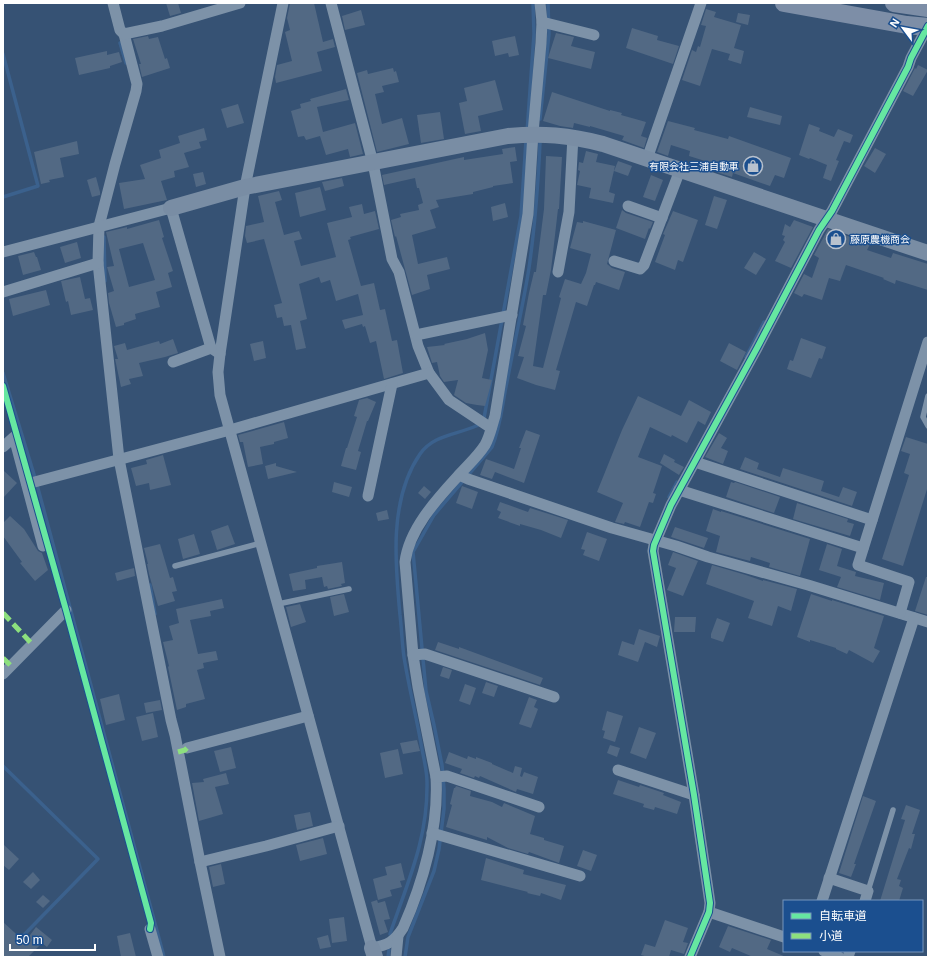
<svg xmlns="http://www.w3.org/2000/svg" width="931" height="960" font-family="Helvetica,'Noto Sans JP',sans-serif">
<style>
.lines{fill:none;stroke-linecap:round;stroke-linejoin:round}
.stream{stroke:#3b618d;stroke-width:3.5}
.building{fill:#526984;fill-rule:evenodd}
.lane{stroke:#7d92a8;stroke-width:5.5}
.street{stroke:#7d92a8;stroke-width:11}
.secondary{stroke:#798da4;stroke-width:16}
.primary{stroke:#7d8ea7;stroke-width:18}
.quiet{stroke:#8de07e;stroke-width:5;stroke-dasharray:10 5;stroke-linecap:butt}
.cycleway-casing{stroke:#1b4f8f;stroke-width:8}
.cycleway{stroke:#66e7a1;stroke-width:6}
.labels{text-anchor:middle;stroke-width:3;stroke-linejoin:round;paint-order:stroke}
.poi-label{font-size:10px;fill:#fff;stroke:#1b4f8f;text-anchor:end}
</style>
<rect width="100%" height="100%" fill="#365274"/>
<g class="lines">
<g class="stream">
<path d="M120 43 126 63"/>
<path d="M3 54 38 186 3 197"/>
<path d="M540 119 549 34 548 3"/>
<path d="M527 132 534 34 533 3"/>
<path d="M104 237 105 281"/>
<path d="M746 357 764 322"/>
<path d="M3 373 36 481 164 957"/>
<path d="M3 400 6 397"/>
<path d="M669 497 677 482"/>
<path d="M150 585 155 614"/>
<path d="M3 766 98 859 18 941"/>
<path d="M390 934C408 881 428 839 427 782 427 771 424 760 422 749 417 720 410 692 405 663 402 648 402 631 400 615 395 562 389 499 420 454 433 435 456 435 476 426 479 425 482 421 484 418L521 216 526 140"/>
<path d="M388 957 389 950"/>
<path d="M405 957 408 937 434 871 439 849 444 809V789L442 765 434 725 426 691 413 552 434 515 492 447C501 425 502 405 507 382 514 344 523 306 529 268 535 226 538 185 540 143"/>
</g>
</g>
<g class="building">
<path d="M166 3H178L181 13 170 16Z"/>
<path d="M290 3H314L323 42 333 39 335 47 317 52 322 71 276 83 275 77 277 65 292 61 285 32 290 30 287 18Z"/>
<path d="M706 9 716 12 714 17 741 25 734 48 744 51 741 64 728 60 730 54 712 49 700 86 682 80 692 50 696 52 698 46 700 47 706 26 701 25Z"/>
<path d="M361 10 365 25 345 30 342 16Z"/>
<path d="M738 13 750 15 748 25 736 22Z"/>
<path d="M632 28 658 36 657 40 679 46 673 64 626 48Z"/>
<path d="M556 33 574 37 571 46 595 52 591 69 548 58Z"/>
<path d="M148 36 149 39 158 37 165 59 167 58 170 68 142 77 139 64H141L133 39Z"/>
<path d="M515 36 519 55 509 57 508 53 495 56 492 41Z"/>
<path d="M107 51V55L119 52 122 62 110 66V68L79 75 75 58Z"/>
<path d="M918 65 928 70 913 96 903 91 915 68 916 69Z"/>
<path d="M393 68 394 72 396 71 399 82 382 86 384 92 375 94 382 124 402 118 409 144 377 152 357 73 367 70 368 74Z"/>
<path d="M495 80 503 110 478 116 481 131 465 134 459 103 467 101 464 88Z"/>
<path d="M346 89 349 100 317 107 323 132 355 123 363 154 350 157 348 149 326 155 320 136 306 140 304 136 298 137 291 111 301 108 300 104 311 101 310 99Z"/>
<path d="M552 92 610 111V110L622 113 621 115 646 122 641 136 647 138 644 148 622 140 624 136 590 126V127L574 123 573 128 560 126 543 121Z"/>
<path d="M238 104 244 123 227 128 221 109Z"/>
<path d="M750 107 782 116 780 125 747 117Z"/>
<path d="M440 112 444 139 421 143 417 115Z"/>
<path d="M668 121 695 128 694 130 728 139 729 136 791 158 784 178 775 175 770 186 733 173 732 177 716 172 718 165 689 156 690 151 671 145 668 156 657 152Z"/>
<path d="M809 124 820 128 819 131 834 137 838 129 853 135 850 143 844 141 836 160 839 161 831 181 823 178 827 165 810 158 809 159 799 155Z"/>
<path d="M204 128 207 140 199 142 201 148 184 153 189 167 174 171 175 177 161 181 167 200 124 209 119 183 145 179 140 165 161 158 159 150 180 143 178 136Z"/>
<path d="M77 141 79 154 60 158 64 177 49 180 50 182 41 184 34 152Z"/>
<path d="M515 147 517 161 510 162 513 183 493 186V187L473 192V194L436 200 439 207 430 210 436 228 412 235 418 264 447 257 450 269 427 275 430 289 412 295 396 236 395 237 391 220 401 217 400 214 419 210 418 205 423 203 419 188H417L415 178 384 185 382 175 464 157V160L503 154 502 149Z"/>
<path d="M875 148 886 154 875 173 864 166Z"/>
<path d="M586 151 598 154 596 162 615 166 609 192 615 194 613 203 589 198 591 188 577 185 580 171 578 170 579 162 583 163Z"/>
<path d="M546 156 562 157 559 209H558L551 270 546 295H543L533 366 543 368 561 298 559 297 565 279 581 284 586 273 591 254 570 248 577 222 583 223V221L616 230 607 264 612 268 625 272 619 290 596 282 595 285H594L587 306 576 302 556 370 560 371 555 390 536 385 517 378 524 357 518 356 526 326 523 325 529 293 534 272H536L544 209Z"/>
<path d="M618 161 632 166 628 176 614 171Z"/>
<path d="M203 172 206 184 196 187 193 174Z"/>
<path d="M651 175 663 180 655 201 643 197Z"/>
<path d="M96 177 100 192V195L92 197 87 180Z"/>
<path d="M342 178 344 186 325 191 322 182Z"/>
<path d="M320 187 326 210 300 217 295 193Z"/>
<path d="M279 191 282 200 275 202 284 235 299 231 302 239 294 241 301 266 336 257 327 223 352 217 349 207 362 204 364 214 375 211 379 229 350 237 351 239 348 240 361 286 374 283 380 310 385 309 392 341 397 340 403 373 384 379 376 341 370 343 365 326 363 327 362 324 345 329 342 320 363 315 358 294 336 301 330 280 321 283 319 277 299 284 307 319 300 321 306 348 296 350 291 325 284 326 282 317 277 318 274 305 282 303 264 239 247 243 245 236 246 226 264 222 258 196Z"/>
<path d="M714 196 727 200 717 229 705 225Z"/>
<path d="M505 203 508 217 493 221 491 207Z"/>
<path d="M622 210 626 213 653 222 650 229 649 228 645 239 616 228Z"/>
<path d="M673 211 698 220 683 262 678 260 675 270 655 262 665 235 663 234Z"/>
<path d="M159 220 164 237 162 238 173 271 168 273 172 287 156 292 160 307 135 314 136 319 124 323V325L116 327 109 303 108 293 114 291 107 267 114 266 106 232 127 227V229ZM143 243 155 280 129 287 119 249Z"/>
<path d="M794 220 813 227 791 268 775 261 785 242 783 240 785 236 782 235 785 224 790 227Z"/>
<path d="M828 229 870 244 867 250 891 258 893 253 928 264V290L896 280 895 284 883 279 884 278 846 265 840 281 829 278 822 300 804 294 802 297 794 293 804 274 812 278 819 258 814 255Z"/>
<path d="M77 242 81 258 65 263 60 247Z"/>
<path d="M34 252 36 257H37L41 270 23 275 18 256Z"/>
<path d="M754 252 766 259 756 275 744 268Z"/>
<path d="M80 277 85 299 90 298 93 310 71 315 68 301 66 302 61 281Z"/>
<path d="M46 290 50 305 13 316 9 299Z"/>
<path d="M485 333 488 350 482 378 492 380 485 406 477 405 466 403 454 395 458 380 444 382 440 376 437 362 432 363 427 347 445 345 444 344 467 339Z"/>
<path d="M801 338 826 347 822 359 819 358 811 378 787 369 790 360 793 361Z"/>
<path d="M173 339 178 353 165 357 139 363 143 376 129 379 131 384 121 387 115 359H118L114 346 125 343 127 350 159 341 160 344Z"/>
<path d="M263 341 266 358 254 361 250 344Z"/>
<path d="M729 343 746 352 737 370 720 361Z"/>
<path d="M638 396 681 416 689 400 711 412 705 425 698 421 687 443 672 435 671 437 650 427 638 457 662 466 653 493 656 494 653 503 649 502 640 527 625 522 624 524 615 522 623 503 597 492 622 430Z"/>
<path d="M367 398 376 402 368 421H367L358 451 361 452 356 470 341 466 346 448H347L357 417 354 416 359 400Z"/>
<path d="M284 422 288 438 274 442V444L260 447 263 464 248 467 243 442H240L238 435Z"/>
<path d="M526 430 540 435 524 483 495 472 492 479 480 475 486 459 514 469 521 448H519Z"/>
<path d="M719 433 727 438 721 448 728 451 723 464 705 457Z"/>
<path d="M906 437 928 444V486L903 566 882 559 909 475 904 473 910 454 901 451Z"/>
<path d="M664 454 675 460 674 462 684 467 679 475 660 463Z"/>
<path d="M163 455 171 485 150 490 149 483 136 486 131 468 147 464 146 460Z"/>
<path d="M745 457 759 463 757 469 780 477 783 468 824 481 821 491 839 497 843 487 857 492 852 506 740 469Z"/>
<path d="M276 463V466L297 472 268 479 265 466Z"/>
<path d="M3 470 17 483 3 498Z"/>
<path d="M334 482 352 487 349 497 332 492Z"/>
<path d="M731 482 734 483 735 482 780 497 774 513 726 497Z"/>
<path d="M424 486 431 492 425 499 418 493Z"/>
<path d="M462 486 478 492 472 509 456 503Z"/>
<path d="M500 502 528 512 530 508 568 520 561 538 541 530 520 524V526L498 518 501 512 497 510Z"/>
<path d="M797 503 848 519 847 522 854 524 850 536 793 519Z"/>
<path d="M713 509 721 512V511L810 539 800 576 769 567 770 563 751 557 750 561 716 552 720 536 706 531Z"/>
<path d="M387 510 389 519 378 521 376 513Z"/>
<path d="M10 516 24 529 38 551 42 553 48 570 35 581 20 563 22 562 3 536V523Z"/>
<path d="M228 525 235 544 217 550 211 531Z"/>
<path d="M675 527 708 538 704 548 671 537Z"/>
<path d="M587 532 607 539 599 561 583 555 585 550 581 549Z"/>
<path d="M194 534 200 554 183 559 178 539Z"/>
<path d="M160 544 170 578 173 577 177 591 172 592 175 601 158 606 149 574 147 564H148L144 548Z"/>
<path d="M827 544 842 549 837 566 856 572 855 576 884 583 880 600 837 587 841 577 819 570Z"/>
<path d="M673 552 698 561 683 596 667 590 676 568 668 565Z"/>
<path d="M342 562 345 583 341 584 342 586 328 589 327 586 324 587 322 577 305 580 306 589 293 591 289 574 317 568V566Z"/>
<path d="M712 565 746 575 763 581V580L797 589 791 611 778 606 772 626 748 618 754 601 706 584Z"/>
<path d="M134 568 135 576 117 581 115 573Z"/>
<path d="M926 577H928V615L915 611Z"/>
<path d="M344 594 349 612 334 616 330 597Z"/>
<path d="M811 594 832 601V600L884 616 874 648 880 651 873 663 849 650 847 654 836 649V648L810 640V642L797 637Z"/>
<path d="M222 599 224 608 210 611 211 616 190 620 198 654 216 651 218 660 203 663 204 668 197 670 205 699 186 704V707L177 710 168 667 169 666 163 642 173 640 169 626 179 623 176 609Z"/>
<path d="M300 604 306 622 291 627 286 607Z"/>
<path d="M675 617H696L695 632H674Z"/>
<path d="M717 618 730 623 723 642 711 638V634Z"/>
<path d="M639 629 660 636 657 647 645 642 638 662 618 655 622 641 634 645Z"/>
<path d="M438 642 459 649V647L543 678 540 685 435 650Z"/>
<path d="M443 667 452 670 449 679 440 676Z"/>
<path d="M486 682 498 686 494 697 482 693Z"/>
<path d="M465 684 476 688 470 705 459 701Z"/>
<path d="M119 694 125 720 106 725 100 699Z"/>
<path d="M529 697 537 700 534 707 538 709 531 728 519 724Z"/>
<path d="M160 700 162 710 146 713 144 703Z"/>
<path d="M607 711 623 716 615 742 603 738 605 731 602 730Z"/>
<path d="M153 713 158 737 142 741 136 717Z"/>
<path d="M639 727 656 733 646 759 630 753Z"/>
<path d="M417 740 420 751 403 754 400 743Z"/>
<path d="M610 745 620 748 617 757 607 753Z"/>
<path d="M231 747 236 768 220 772 214 751Z"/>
<path d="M398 749 403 774 385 778 380 753Z"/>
<path d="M449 752 467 759 468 756 476 759V757L492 763V764L513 773 515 766 522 768 520 776 522 777 524 772 538 777 533 794 517 789 516 792 480 776 479 778 475 776 474 778 460 773 462 769 445 763Z"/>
<path d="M226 773 229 784 215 787 223 814 199 821 192 783 204 782 203 779Z"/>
<path d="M618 780 639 787 640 785 664 793 663 795 681 802 677 814 655 807 654 810 643 807 644 804 613 794Z"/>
<path d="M456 786 471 791 470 796 492 802 502 807 504 803 535 816 530 834 544 838V840L564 846 559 863 529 852 528 854 508 848 487 837V840L446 827 452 805 450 804 454 788H455Z"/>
<path d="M863 796 876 801 854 864H856L851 877 839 873Z"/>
<path d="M906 805 920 810 912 834H915L911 849 909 848 897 879 901 880 899 886 903 888 899 901H880L905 820 901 819Z"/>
<path d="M310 812 313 826 297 830 294 815Z"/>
<path d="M323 838 327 854 300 861 296 845Z"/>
<path d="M3 844 19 859 9 870 3 865Z"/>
<path d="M583 850 597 855 591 871 577 866Z"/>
<path d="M486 858 524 870 523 874 566 885 561 900 541 893 540 896 527 893 528 892 481 880Z"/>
<path d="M401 863 405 880 400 881 402 887 390 890 392 896 378 900 373 879 387 875 385 867Z"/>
<path d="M221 864 225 884 213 887 209 867Z"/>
<path d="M33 872 40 880 31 889 23 882Z"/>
<path d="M43 895 50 901 43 908 36 902Z"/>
<path d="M377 900 378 903 385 901 390 919 384 920 388 932 380 935 371 902Z"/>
<path d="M344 917 347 941 332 943 329 919Z"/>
<path d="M665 920 688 928 683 942 688 943 684 954 671 950 669 957H648L641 955 645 944 655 947Z"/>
<path d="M3 922 25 942 36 927 52 940 47 947 42 943 28 957H3Z"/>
<path d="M728 926 771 940 767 949 786 957H753L732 948 730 952 719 947Z"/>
<path d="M130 933 136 957H121L117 936Z"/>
<path d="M328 935 331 947 320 949 317 938Z"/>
</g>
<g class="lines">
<g class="lane">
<path d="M928 396 923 417 928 426"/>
<path d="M175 566 261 543"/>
<path d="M278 604 349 589"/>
<path d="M868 891 893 810"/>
</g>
<g class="street">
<path d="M113 3 120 30 124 34 137 84 136 91 115 164 99 226 98 263 119 459 171 720 175 735 200 862 220 957"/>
<path d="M283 3 245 187 220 354 218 372 220 395 372 948C388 945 394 942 403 928 423 883 439 827 436 777L418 687 413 655 405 562C409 529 437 499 459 475 468 465 478 456 485 445 490 436 492 425 495 416L528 214 533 133 541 43 542 22 540 3"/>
<path d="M331 3 373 163 392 259 399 272 418 346 429 373 449 400 491 428"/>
<path d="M542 22 594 35"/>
<path d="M124 34 162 26 240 3"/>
<path d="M647 159 701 3"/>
<path d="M628 206 662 218"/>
<path d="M3 252 171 208 211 348 220 354"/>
<path d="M614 261 640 269 644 265 680 170"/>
<path d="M558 272 569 212 573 136"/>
<path d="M3 292 98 263"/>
<path d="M416 335 512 315"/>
<path d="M173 362 211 348"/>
<path d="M3 447 14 437 43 546"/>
<path d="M695 462 872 520"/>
<path d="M459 475 468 479 612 528 676 546 708 557 808 585 928 622"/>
<path d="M27 484 230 430 429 373"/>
<path d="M679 490 863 548"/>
<path d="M368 496 392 384"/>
<path d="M900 613 909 582 858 565 928 342"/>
<path d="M413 655 425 654 554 697"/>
<path d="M3 674 66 610"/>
<path d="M187 748 308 716"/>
<path d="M618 770 694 795"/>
<path d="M436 777 447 776 539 807"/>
<path d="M432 833 580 876"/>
<path d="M200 862 266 846 339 826"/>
<path d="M829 878 868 891 865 901"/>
<path d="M822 901 914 618"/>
<path d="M709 912 784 937"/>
<path d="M150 929 158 957"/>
<path d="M824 951 839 957"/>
<path d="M396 957 398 936"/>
<path d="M690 957 709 912 710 903 694 795 653 551 654 545 671 505 757 348 819 230 832 211 908 67 911 58 928 26"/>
<path d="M848 957 850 951"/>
</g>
<g class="secondary">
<path d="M171 208 245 187 508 136C542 133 569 135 603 144L928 253"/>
<path d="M372 948 375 957"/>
</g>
<g class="primary">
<path d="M784 3 907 25 928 27"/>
<path d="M894 3 928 8"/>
</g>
<g class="quiet">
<path d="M3 613 32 644"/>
<path d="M3 658 11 666"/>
<path d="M178 752 185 750 187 748"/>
</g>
<defs>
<g id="cycleway">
<path d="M3 386 66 610 151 923 150 929"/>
<path d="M690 957 709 912 710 903 694 795 653 551 654 545 671 505 757 348 819 230 832 211 908 67 911 58 928 26"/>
</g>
</defs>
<use href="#cycleway" class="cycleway-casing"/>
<use href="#cycleway" class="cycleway"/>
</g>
<defs>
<symbol id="shop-ring" viewBox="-11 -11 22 22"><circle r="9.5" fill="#1b4f8f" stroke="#b9c2ce" stroke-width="1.5"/><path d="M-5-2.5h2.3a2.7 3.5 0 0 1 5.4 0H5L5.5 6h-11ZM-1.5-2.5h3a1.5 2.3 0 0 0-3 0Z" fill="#b9c2ce"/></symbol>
</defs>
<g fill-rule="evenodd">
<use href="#shop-ring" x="742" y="155" width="22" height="22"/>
<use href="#shop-ring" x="825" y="228" width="22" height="22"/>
</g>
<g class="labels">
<g class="poi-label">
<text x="739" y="170">有限会社三浦自動車</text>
<text x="850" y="243" text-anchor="start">藤原農機商会</text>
</g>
</g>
<rect width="931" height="960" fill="none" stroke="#ffffff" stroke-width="8"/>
<rect x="783" y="900" width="140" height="52" fill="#1b4f8f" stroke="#7695bc"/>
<rect x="791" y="913" width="20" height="6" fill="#66e7a1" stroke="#7695bc"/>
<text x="819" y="920" font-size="12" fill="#ffffff">自転車道</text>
<rect x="791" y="933" width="20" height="6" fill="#8de07e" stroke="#7695bc"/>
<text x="819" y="940" font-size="12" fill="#ffffff">小道</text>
<g transform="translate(903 28) rotate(302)" stroke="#1b4f8f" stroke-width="3" paint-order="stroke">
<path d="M0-3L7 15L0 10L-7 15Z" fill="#ffffff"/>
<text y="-6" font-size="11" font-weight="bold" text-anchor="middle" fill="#ffffff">N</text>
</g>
<path d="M10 944v6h85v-6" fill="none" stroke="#ffffff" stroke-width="2"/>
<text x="16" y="944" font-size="12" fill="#ffffff" stroke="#1b4f8f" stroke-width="3" paint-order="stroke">50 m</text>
</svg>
